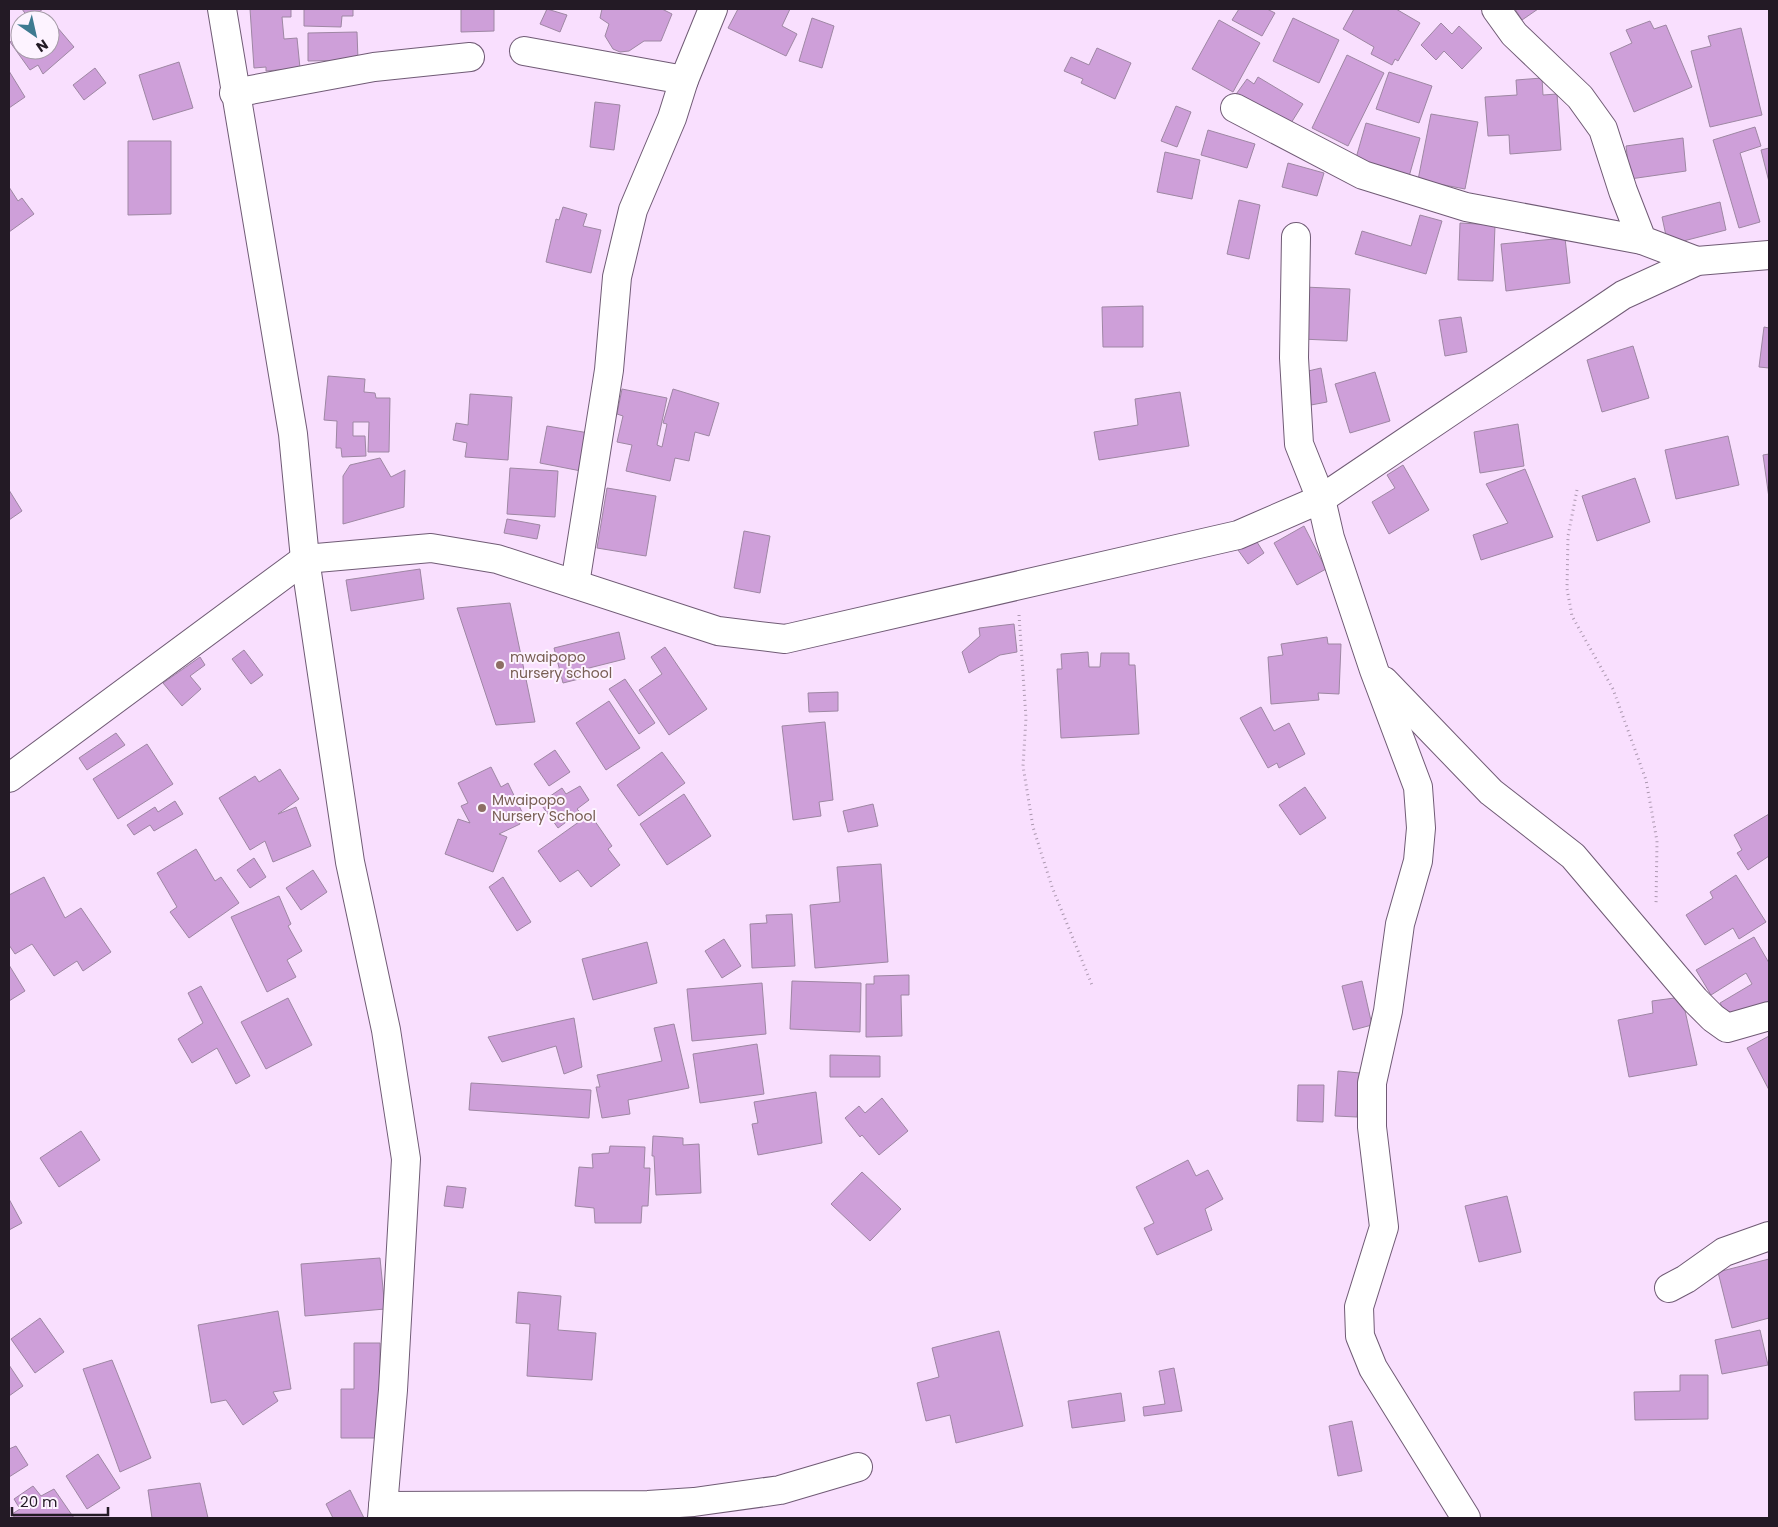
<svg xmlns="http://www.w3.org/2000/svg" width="1778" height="1527" font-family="Poppins,sans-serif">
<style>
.building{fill:#ce9fd9;stroke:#9e87a3}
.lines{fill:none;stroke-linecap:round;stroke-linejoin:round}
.minor-casing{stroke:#705b75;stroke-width:30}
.path{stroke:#ac98b0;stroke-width:3;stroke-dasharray:1 4;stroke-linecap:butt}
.minor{stroke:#fff;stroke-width:28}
.education-dot{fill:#8d6e63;stroke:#fdf3ff;stroke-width:2}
.labels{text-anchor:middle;stroke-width:4;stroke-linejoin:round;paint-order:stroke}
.education-label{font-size:14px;fill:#785e54;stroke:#fdf3ff;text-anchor:start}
</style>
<rect width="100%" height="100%" fill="#f9dffe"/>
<g class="building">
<path d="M22 9H43L29 19Z"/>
<path d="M250 9H291V17H282L284 39 297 38 300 68 266 71V67L254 68Z"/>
<path d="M304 9H353V16H342L341 27 304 26Z"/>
<path d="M461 9H494V31L461 32Z"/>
<path d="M547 9 567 15 560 32 540 24Z"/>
<path d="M602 9H662L672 14 661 41H644L629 51 620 52 613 49 605 36 609 24 600 18Z"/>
<path d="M738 9H790L782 26 797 34 786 56 728 28Z"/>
<path d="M1239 9H1267L1275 13 1262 36 1232 20Z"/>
<path d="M1354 9H1396L1420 23 1398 61 1395 59 1392 65 1371 54 1374 47 1343 29Z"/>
<path d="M1515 9H1538L1522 20Z"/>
<path d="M46 14 74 47 43 74 38 65 30 70 10 42 20 34V50H50V20H39Z"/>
<path d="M812 18 834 26 822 68 799 61Z"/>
<path d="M1293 18 1339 40 1319 83 1273 61Z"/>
<path d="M1219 20 1260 43 1233 92 1192 69Z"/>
<path d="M1650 21 1654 29 1666 25 1692 87 1634 112 1610 53 1632 43 1626 30Z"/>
<path d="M1441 23 1452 34 1459 26 1482 48 1462 69 1444 51 1436 60 1421 45Z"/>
<path d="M1741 28 1762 115 1710 127 1691 51 1711 46 1708 36Z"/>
<path d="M357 32 358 60 308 61V33Z"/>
<path d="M1097 48 1131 63 1115 99 1081 83 1083 79 1064 71 1071 57 1089 65Z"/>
<path d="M1347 55 1384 73 1348 146 1312 128Z"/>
<path d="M179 62 193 108 153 120 139 75Z"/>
<path d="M95 68 106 83 84 100 73 85Z"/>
<path d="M9 71 25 97 9 108Z"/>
<path d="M1389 72 1432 86 1419 123 1376 109Z"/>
<path d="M1258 77 1303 104 1286 131 1234 97 1247 79 1254 84Z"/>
<path d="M1542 78 1543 95 1557 94 1561 150 1510 154 1509 135 1488 136 1485 97 1517 95 1516 80Z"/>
<path d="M595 102 620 105 614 150 590 147Z"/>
<path d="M1176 106 1191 112 1177 147 1161 141Z"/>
<path d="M1431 114 1478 122 1465 189 1418 180Z"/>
<path d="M1366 123 1420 138 1408 180 1354 165Z"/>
<path d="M1755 127 1761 146 1740 153 1760 222 1739 228 1713 140Z"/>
<path d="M1208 130 1255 144 1247 168 1201 155Z"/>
<path d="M1683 138 1686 171 1630 179 1626 146Z"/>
<path d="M128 141H171V214L128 215Z"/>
<path d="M1769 148V182L1761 150Z"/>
<path d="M1165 152 1200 160 1192 199 1157 192Z"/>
<path d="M1288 163 1324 173 1317 196 1282 187Z"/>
<path d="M9 187 18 201 22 198 34 214 9 232Z"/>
<path d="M1239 200 1260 205 1249 259 1227 254Z"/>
<path d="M1720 202 1726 230 1668 245 1662 217Z"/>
<path d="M563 207 587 214 583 226 601 230 591 273 546 262 556 219 559 220Z"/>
<path d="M1420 215 1442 221 1426 274 1355 254 1362 231 1411 246Z"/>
<path d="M1460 223 1495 225 1493 281 1458 280Z"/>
<path d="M1565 238 1570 283 1506 291 1501 244Z"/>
<path d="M1304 287 1350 289 1347 341 1301 339Z"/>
<path d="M1143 306V347H1103L1102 307Z"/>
<path d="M1461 317 1467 352 1445 356 1439 320Z"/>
<path d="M1764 327 1769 328V368L1759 367Z"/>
<path d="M1633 346 1649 398 1602 412 1587 360Z"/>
<path d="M1321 368 1327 402 1311 405 1304 372Z"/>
<path d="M1375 372 1390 421 1350 433 1335 384Z"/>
<path d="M328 376 365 379 364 392 375 393 376 398H390L389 452H368L369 422H353V436H365L366 456 342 457 341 448H336L337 421 324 420Z"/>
<path d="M622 389 667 398 657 445 662 447 667 424 663 423 673 389 719 403 709 436 695 432 689 461 675 458 670 481 626 471 632 445 617 442 623 416 617 414Z"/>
<path d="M1180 392 1189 446 1099 460 1094 432 1138 425 1135 399Z"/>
<path d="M470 394 512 397 508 460 465 457 467 443 453 440 456 423 468 425Z"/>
<path d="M1518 424 1524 466 1480 473 1474 432Z"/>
<path d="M547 426 589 433 581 471 540 463Z"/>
<path d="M1728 436 1739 485 1676 499 1665 450Z"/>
<path d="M1769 454V498L1763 455Z"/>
<path d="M380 458 391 477 405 470 404 507 343 524V476L350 465Z"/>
<path d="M1403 465 1429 510 1389 534 1372 502 1395 488 1387 475Z"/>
<path d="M510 468 558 471 555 517 507 514Z"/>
<path d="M1525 469 1553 537 1481 560 1473 535 1508 523 1486 484Z"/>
<path d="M1635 478 1650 522 1597 541 1582 496Z"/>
<path d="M607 488 656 496 646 556 597 548Z"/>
<path d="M9 490 22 511 9 520Z"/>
<path d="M507 519 540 525 537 539 504 533Z"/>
<path d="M1304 526 1326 569 1297 585 1274 543Z"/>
<path d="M744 531 770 536 760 593 734 588Z"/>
<path d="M1255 539 1264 553 1248 564 1238 550Z"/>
<path d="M420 569 424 599 351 611 346 580Z"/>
<path d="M510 603 535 722 496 725 457 608Z"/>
<path d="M1014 624 1017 652 1000 655 969 673 962 652 980 636 979 628Z"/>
<path d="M619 632 625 659 581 670 583 678 563 683 554 648Z"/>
<path d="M1327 637 1328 644H1341L1339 694 1318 693 1319 700 1271 704 1268 657 1283 655 1281 644Z"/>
<path d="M665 647 707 709 669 735 639 690 662 674 651 657Z"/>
<path d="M244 650 263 675 251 684 232 659Z"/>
<path d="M1088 652 1089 667H1100L1101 653H1129V665H1135L1139 734 1061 738 1057 669H1062L1061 654Z"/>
<path d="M200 657 205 665 190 676 201 689 182 706 163 683Z"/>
<path d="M625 679 655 723 639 734 609 689Z"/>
<path d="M838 692V711L809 712 808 693Z"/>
<path d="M609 701 640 748 606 770 576 723Z"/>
<path d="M1261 707 1274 731 1289 723 1305 754 1279 768 1277 763 1268 768 1240 718Z"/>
<path d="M825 722 833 800 819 802 821 816 793 820 782 726Z"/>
<path d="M116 733 125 745 87 770 79 758Z"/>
<path d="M147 744 173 784 118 819 93 779Z"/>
<path d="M555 750 570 772 549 786 534 764Z"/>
<path d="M662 752 685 783 639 816 617 785Z"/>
<path d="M491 767 501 787 508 783 523 814 517 817 520 824 499 834 507 837 493 872 445 854 458 819 470 823 461 806 468 803 458 783Z"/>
<path d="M280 769 299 799 278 814 296 807 311 846 273 862 265 841 250 850 219 798 255 776 259 782Z"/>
<path d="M580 786 589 800 577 809 580 812 558 828 540 803 562 788 566 794Z"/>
<path d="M1305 787 1326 818 1300 835 1279 805Z"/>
<path d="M684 794 711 836 667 865 640 824Z"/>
<path d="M175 801 183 814 154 831 150 825 134 835 127 825 155 807 158 812Z"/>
<path d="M873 804 878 826 848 832 843 811Z"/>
<path d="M590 814 612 846 608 849 620 865 591 887 578 870 560 882 538 851Z"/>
<path d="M1769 814V856L1748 870 1737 853 1742 850 1734 835Z"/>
<path d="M196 849 215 881 221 877 239 903 189 938 170 912 177 907 157 873Z"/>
<path d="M254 858 266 877 250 888 237 870Z"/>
<path d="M881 864 888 962 815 968 810 905 840 902 837 867Z"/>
<path d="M313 870 327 892 301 910 286 888Z"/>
<path d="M1736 875 1766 922 1739 939 1733 928 1705 945 1686 915 1713 898 1710 892Z"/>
<path d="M44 877 65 918 81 908 111 952 83 971 77 961 54 976 32 944 15 954 9 945V895Z"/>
<path d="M503 877 531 922 517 931 489 887Z"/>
<path d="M279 896 291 924 288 926 302 951 287 960 296 977 267 992 231 917Z"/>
<path d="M792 914 795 966 752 968 750 924 767 923 766 915Z"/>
<path d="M1754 937 1769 963V1002L1732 1024 1720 1003 1752 984 1746 973 1711 995 1696 970Z"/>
<path d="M724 939 741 966 722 978 705 951Z"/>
<path d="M647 942 657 983 593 1000 582 959Z"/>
<path d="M9 965 25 991 9 1001Z"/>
<path d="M909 975V995H901L902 1036 866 1037V984H874V976Z"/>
<path d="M792 981 861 983 860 1032 790 1029Z"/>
<path d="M1362 981 1372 1025 1353 1030 1342 986Z"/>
<path d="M762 983 766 1034 692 1041 687 989Z"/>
<path d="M201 986 250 1076 236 1084 217 1048 192 1063 178 1039 203 1023 188 993Z"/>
<path d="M1682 997 1697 1065 1629 1077 1618 1020 1653 1013 1652 1001Z"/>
<path d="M288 998 312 1045 266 1069 241 1022Z"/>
<path d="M574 1018 582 1067 564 1074 556 1046 502 1062 488 1037Z"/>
<path d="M674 1024 689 1088 628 1100 630 1114 602 1118 596 1087H600L597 1075 662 1061 654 1028Z"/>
<path d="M1769 1036V1090L1747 1048Z"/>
<path d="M757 1044 764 1094 700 1103 693 1054Z"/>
<path d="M830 1055 880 1056V1077H830Z"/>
<path d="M1338 1071 1360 1073 1357 1117 1335 1116Z"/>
<path d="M471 1083 591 1090 589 1118 469 1110Z"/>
<path d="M1298 1085H1324L1323 1122 1297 1121Z"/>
<path d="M816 1092 822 1143 758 1155 752 1124 758 1123 754 1102Z"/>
<path d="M882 1098 908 1131 879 1155 862 1135 860 1137 845 1118 859 1106 865 1113Z"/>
<path d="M81 1131 100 1160 59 1187 40 1158Z"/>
<path d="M653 1136 683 1138V1145L699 1144 701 1193 656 1195 654 1156H652Z"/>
<path d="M610 1146 645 1147 644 1168H650L648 1206H642L641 1223H595L594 1208 575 1206 579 1167 593 1168 592 1154 609 1153Z"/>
<path d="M1188 1160 1196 1176 1208 1170 1223 1199 1205 1209 1212 1230 1157 1255 1144 1228 1154 1223 1136 1187Z"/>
<path d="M862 1172 901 1209 870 1241 831 1204Z"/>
<path d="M447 1186 466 1188 463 1208 444 1206Z"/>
<path d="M1507 1196 1521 1252 1479 1262 1465 1206Z"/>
<path d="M9 1199 22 1223 9 1230Z"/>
<path d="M380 1258 385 1309 305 1316 301 1264Z"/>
<path d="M1769 1259V1318L1732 1328 1718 1272Z"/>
<path d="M518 1292 561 1296 558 1330 596 1333 592 1380 527 1376 530 1324 516 1323Z"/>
<path d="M278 1311 291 1389 273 1392 278 1401 243 1425 226 1400 211 1403 198 1325Z"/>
<path d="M40 1318 64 1352 35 1373 11 1339Z"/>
<path d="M1760 1330 1768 1365 1722 1374 1715 1340Z"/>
<path d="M999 1331 1023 1426 956 1443 950 1415 926 1421 917 1383 939 1377 932 1348Z"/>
<path d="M354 1343H380V1438H341V1389H354Z"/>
<path d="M112 1360 151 1458 120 1472 83 1369Z"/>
<path d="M9 1365 23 1386 9 1396Z"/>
<path d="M1174 1368 1182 1411 1144 1416 1143 1407 1165 1404 1159 1371Z"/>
<path d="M1680 1375H1708V1419L1635 1420 1634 1392 1680 1391Z"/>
<path d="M1121 1393 1125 1421 1072 1428 1068 1401Z"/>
<path d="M1352 1421 1362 1471 1338 1476 1329 1426Z"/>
<path d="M16 1446 28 1465 9 1477V1449Z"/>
<path d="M98 1454 120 1488 87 1509 66 1476Z"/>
<path d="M200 1483 208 1518H152L148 1490Z"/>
<path d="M33 1486 41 1496 54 1489 74 1518H15L12 1514 20 1509 14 1499Z"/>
<path d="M350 1490 364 1518H333L326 1504Z"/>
</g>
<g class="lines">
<defs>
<g id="minor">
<path d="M222 9 293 434 305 559 350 862 386 1030 406 1159 393 1390 382 1518"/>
<path d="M1496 9 1514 34 1580 97 1603 129 1623 191 1642 240 1697 261"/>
<path d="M524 51 684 80"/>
<path d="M234 93 374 67 470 57"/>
<path d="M1235 108 1363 175 1466 207 1642 240"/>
<path d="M1296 237 1294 358 1299 444 1321 499 1330 538 1374 670 1418 787 1421 828 1418 861 1400 924 1388 1011 1372 1083V1127L1384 1227 1359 1307 1360 1336 1373 1368 1466 1518"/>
<path d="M575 584 609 370 617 277 633 210 672 118 684 80 713 9"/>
<path d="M1384 681 1491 792 1573 856 1695 1000 1713 1018 1727 1028 1769 1016"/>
<path d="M9 778 305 559 431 548 497 559 718 631 785 639 1238 535 1321 499 1623 295 1697 261 1769 255"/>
<path d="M1669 1288 1686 1279 1724 1252 1769 1236"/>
<path d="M383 1506 648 1505 694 1502 780 1490 858 1467"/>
</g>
</defs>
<use href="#minor" class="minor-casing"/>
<g class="path">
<path d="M1577 490 1568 536 1567 589 1572 616 1613 689 1646 780 1657 841 1656 906"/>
<path d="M1019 615 1026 718 1023 766 1033 827 1052 887 1092 985"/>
</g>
<use href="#minor" class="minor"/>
</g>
<g class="education-dot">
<circle cx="500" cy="665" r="5"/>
<circle cx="482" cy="808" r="5"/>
</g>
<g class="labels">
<g class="education-label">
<text x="510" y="662">mwaipopo<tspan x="510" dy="16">nursery school</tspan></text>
<text x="492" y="805">Mwaipopo<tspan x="492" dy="16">Nursery School</tspan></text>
</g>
</g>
<rect width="1778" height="1527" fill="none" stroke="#231a25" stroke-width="20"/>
<g transform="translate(35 35) rotate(146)"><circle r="24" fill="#fdf3ff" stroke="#a69ca8"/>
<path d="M0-4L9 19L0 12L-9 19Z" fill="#3e7a91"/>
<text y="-8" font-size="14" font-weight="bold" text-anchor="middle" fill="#231a25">N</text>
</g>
<path d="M12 1507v8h96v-8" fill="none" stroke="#231a25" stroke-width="2.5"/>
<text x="20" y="1507" font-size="15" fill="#231a25" stroke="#fdf3ff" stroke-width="4" paint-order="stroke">20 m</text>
</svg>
